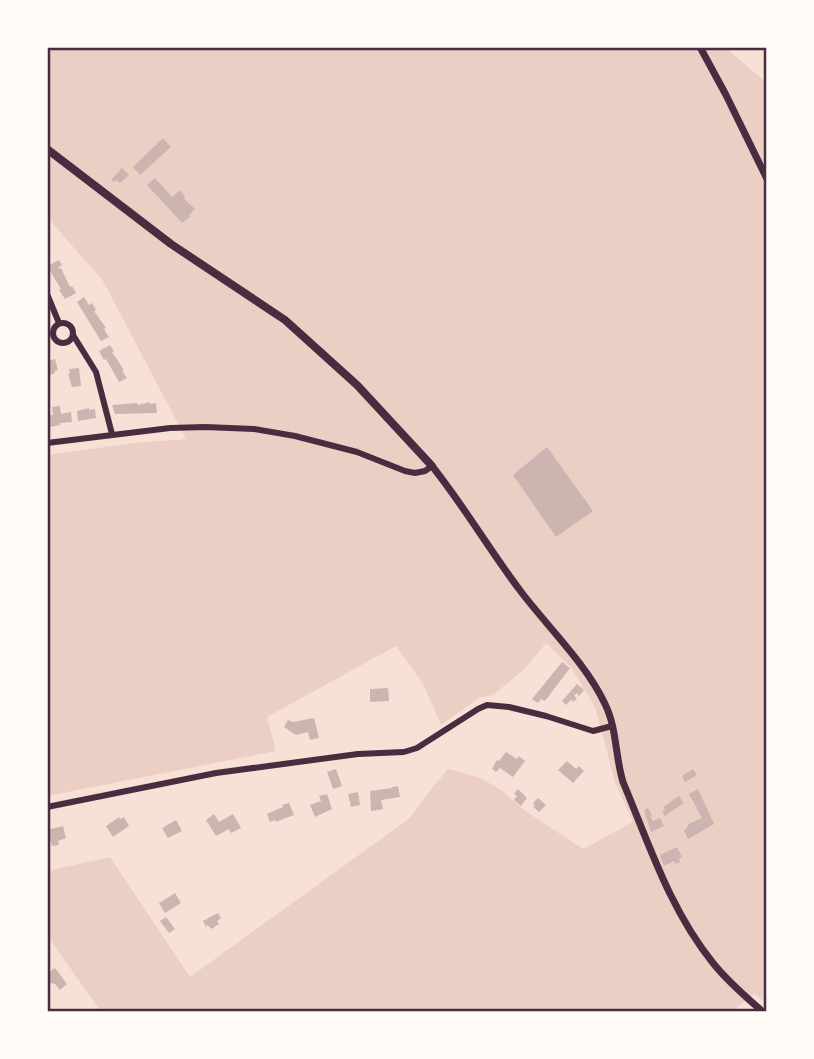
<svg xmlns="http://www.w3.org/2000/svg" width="814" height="1059" font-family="'Noto Sans',sans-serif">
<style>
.green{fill:#ebcfc5}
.building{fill:#ccb4b1}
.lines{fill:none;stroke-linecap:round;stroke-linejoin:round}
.minor{stroke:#4a2c40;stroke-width:6}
.tertiary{stroke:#4a2c40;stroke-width:7}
.secondary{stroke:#4a2c40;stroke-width:8}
.neatline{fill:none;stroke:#4a2c40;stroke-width:2.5}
</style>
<rect width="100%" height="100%" fill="#f7e1d7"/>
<path class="green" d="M47 47H725L767 83V1003L754 994 732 1012H101L47 935V871L110 857 190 977 410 818 428 793 448 769 481 778 504 792 524 810 583 849 633 822 615 782 595 707 571 667 546 643 526 668 493 695 479 698 441 725 423 684 396 646 267 717 276 751 47 796V455L134 443 186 439 103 281 47 217Z"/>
<g class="building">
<path d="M163 138 171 147 140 175 133 167Z"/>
<path d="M122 168 129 175 120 183 116 180 114 182 111 180Z"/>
<path d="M155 178 172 197 180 190 185 197 184 199 195 209 189 215 191 216 182 223 147 185Z"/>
<path d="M59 260 62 265 58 268 59 269 61 268 70 287 72 286 76 293 65 299 59 290 61 289 47 266Z"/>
<path d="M84 297 89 305 92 303 96 310 94 311 106 328 104 329 109 337 101 341 77 302Z"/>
<path d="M110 345 114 351 112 352 124 370 122 371 127 378 119 382 106 359 104 360 99 351Z"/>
<path d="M55 359 58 370 55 371 54 374 47 375V361Z"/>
<path d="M79 368 81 386 72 387 68 374H70L69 369Z"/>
<path d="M150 402V404L156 403 157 413 115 414 112 405 137 403 138 405Z"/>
<path d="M60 406 61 414 71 412 72 422 60 423V425L50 427V425H47V415H53L52 407Z"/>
<path d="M89 408V410L95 409 96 418 78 421 77 411Z"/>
<path d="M547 447 593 511 556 537 513 475Z"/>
<path d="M562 662 570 668 545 701 541 699 538 703 532 699Z"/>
<path d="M577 684 584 690 579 696 577 693 574 696 577 698 574 702 571 700 566 705 562 701Z"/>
<path d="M388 688 389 701 370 702V689Z"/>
<path d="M314 718 319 738 310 740 308 732 296 735 284 727 288 720 293 722Z"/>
<path d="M506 752 517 759 519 756 525 761 513 777 500 768 496 772 492 769 497 760 499 761Z"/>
<path d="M567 761 576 769 579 766 584 771 573 783 558 770Z"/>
<path d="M336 769 342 786 333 789 327 772Z"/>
<path d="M693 769 697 775 685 782 682 776Z"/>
<path d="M398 786 400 797 381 800 383 809 371 811 370 791 392 788V787Z"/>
<path d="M518 789 527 798 521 806 514 800 517 796 514 794Z"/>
<path d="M698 789 714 824 688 839 684 831 690 823 702 818 689 794Z"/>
<path d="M358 792 360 805 351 807 348 794Z"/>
<path d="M327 794 332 809 315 817 310 805 321 801 319 796Z"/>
<path d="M679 796 684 803 665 816 662 812 665 810 663 807Z"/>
<path d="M538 798 546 805 539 812 533 807 535 805 533 803Z"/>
<path d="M289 803 294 815 276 822 275 820 270 822 267 814 283 807 282 805Z"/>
<path d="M648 808 652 815 650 816 653 821 660 818 664 826 651 832 644 810Z"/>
<path d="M214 814 219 822 233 814 241 828 231 833 229 829 216 836 206 820Z"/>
<path d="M119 817 120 819 124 817 129 826 113 837 106 826Z"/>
<path d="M176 820 182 831 168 838 162 828Z"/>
<path d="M63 826 66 838 58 841 59 845 52 846 47 830Z"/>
<path d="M677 847 682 857 679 859 680 862 675 864 674 861 664 866 660 855Z"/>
<path d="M175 893 181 903 165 913 159 903Z"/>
<path d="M218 913 221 918 217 921 219 924 211 929 208 925 206 927 203 921Z"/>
<path d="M166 917 175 929 169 933 160 921Z"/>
<path d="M55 968 67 984 60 990 55 984 51 983 47 986V973Z"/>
</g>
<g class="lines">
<g class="minor">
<path d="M47 294 59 323"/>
<circle cx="63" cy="333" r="10"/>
<path d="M73 335 96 372 112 434"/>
<path d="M47 443 170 428 205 427 254 429 295 436 357 452 405 471 415 473 425 471 432 466"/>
<path d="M47 807 216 773 358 754 404 752 417 748 478 709 487 705 509 707 546 716 593 731 612 726"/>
</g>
<g class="tertiary">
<path d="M700 47 726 95 767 179"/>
<path d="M432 466C464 506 490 551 522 593 548 627 587 665 605 704 617 728 615 756 623 782 649 844 670 910 713 963 727 981 746 997 763 1012"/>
</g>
<path class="secondary" d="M47 149 171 244 285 320 357 385 432 466"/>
</g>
<rect width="814" height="1059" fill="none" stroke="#fffaf5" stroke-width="98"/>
<rect x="49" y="49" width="716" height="961" class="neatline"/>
</svg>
